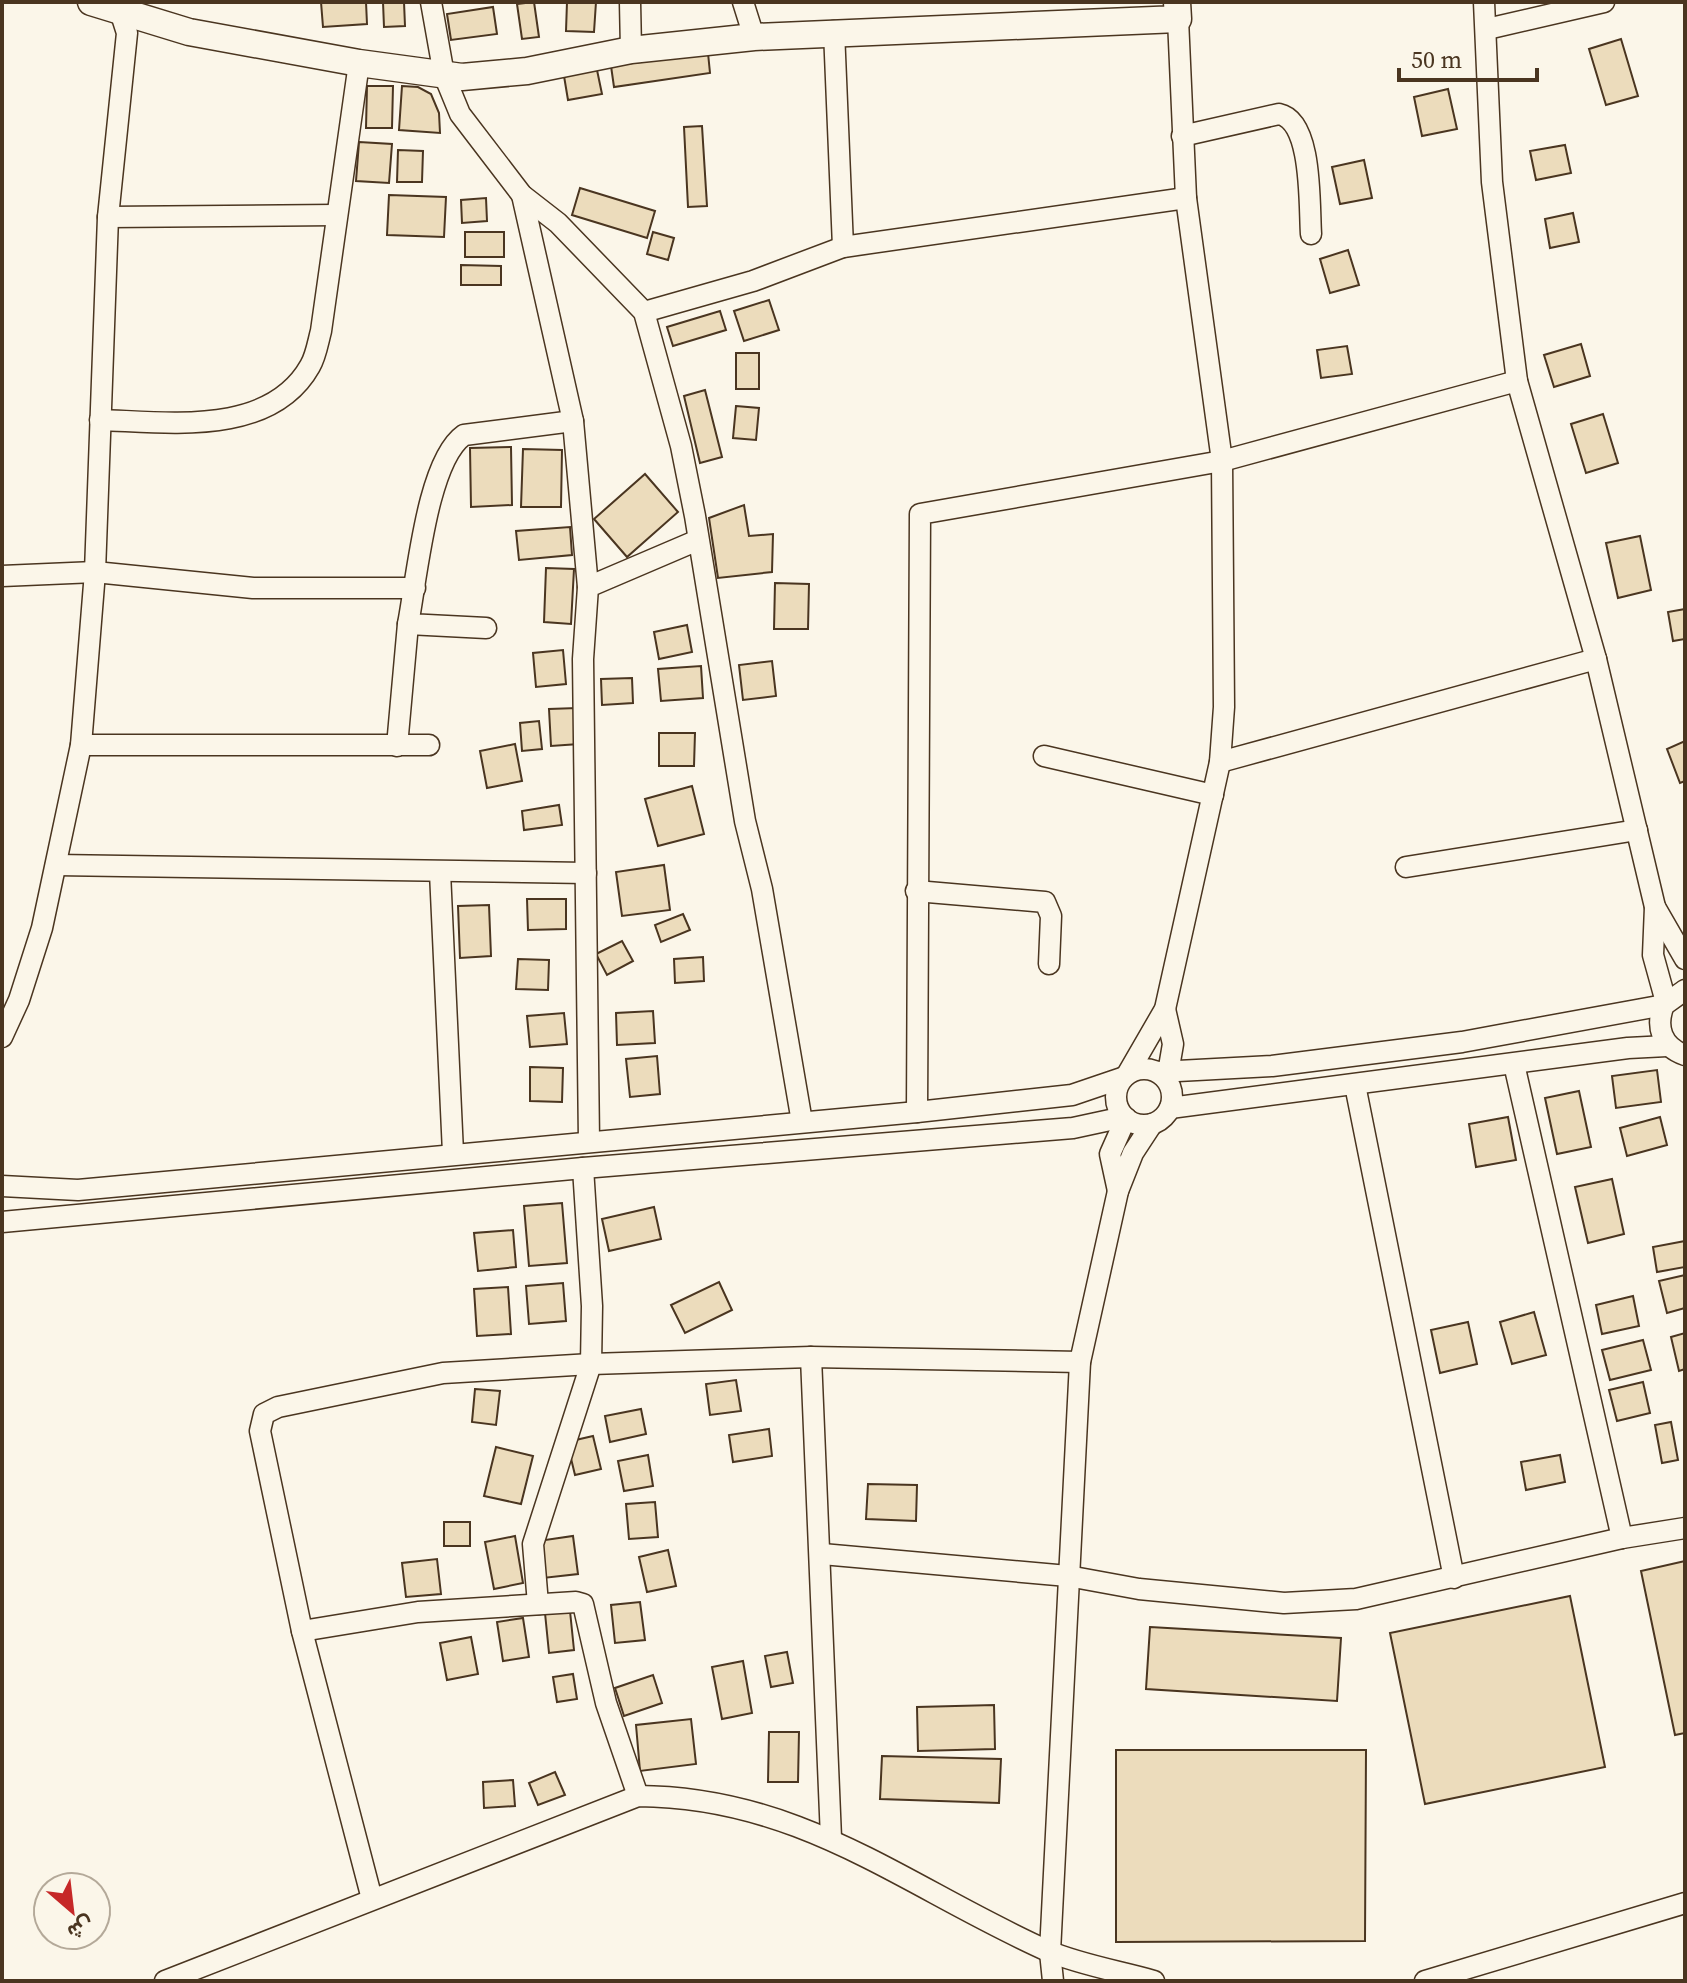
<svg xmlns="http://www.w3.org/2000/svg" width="1687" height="1983" font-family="'Source Serif 4',Vazirmatn,serif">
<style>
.building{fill:#ecdcbc;stroke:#4a3520;stroke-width:2}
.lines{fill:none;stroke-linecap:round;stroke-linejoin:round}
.minor-casing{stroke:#4a3520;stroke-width:23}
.major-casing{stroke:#4a3520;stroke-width:29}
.minor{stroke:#fbf6e9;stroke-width:20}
.major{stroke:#fbf6e9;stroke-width:26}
</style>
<rect width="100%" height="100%" fill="#fbf6e9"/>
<g class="building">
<path d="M321 2H366L367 24 323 27Z"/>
<path d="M383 2H404L405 26 384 27Z"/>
<path d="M534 2 539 37 522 39 517 4Z"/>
<path d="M567 2H596L594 32 566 31Z"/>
<path d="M493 7 497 34 451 40 447 14Z"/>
<path d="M1621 39 1638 96 1606 105 1589 49Z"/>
<path d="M708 53 710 73 614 87 611 66Z"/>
<path d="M597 70 602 94 568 100 564 76Z"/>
<path d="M367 86H393L392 128H366Z"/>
<path d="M402 86 418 87 431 94 439 113 440 133 399 130Z"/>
<path d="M1448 89 1457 129 1422 136 1414 97Z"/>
<path d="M702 126 707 206 688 207 684 127Z"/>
<path d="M359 142 392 144 389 183 356 181Z"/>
<path d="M1565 145 1571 173 1536 180 1530 151Z"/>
<path d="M398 150 423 151 422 182H397Z"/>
<path d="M1364 160 1372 198 1340 204 1332 167Z"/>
<path d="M580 188 655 211 647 238 572 215Z"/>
<path d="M389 195 446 197 444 237 387 235Z"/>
<path d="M486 198 487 221 462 223 461 200Z"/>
<path d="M1573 213 1579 242 1550 248 1545 219Z"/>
<rect x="465" y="232" width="39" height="25"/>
<path d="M653 232 674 238 668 260 647 254Z"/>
<path d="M1348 250 1359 285 1330 293 1320 259Z"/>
<path d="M461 265 501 266V285H461Z"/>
<path d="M769 300 779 330 744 341 734 311Z"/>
<path d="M720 311 726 330 673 346 667 327Z"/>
<path d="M1581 344 1590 376 1554 387 1544 355Z"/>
<path d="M1347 346 1352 374 1321 378 1317 350Z"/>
<rect x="736" y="353" width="23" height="36"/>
<path d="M705 390 722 457 700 463 684 396Z"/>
<path d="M736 406 759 408 756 440 733 438Z"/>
<path d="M1603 414 1618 463 1586 473 1571 424Z"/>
<path d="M511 447 512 505 471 507 470 448Z"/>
<path d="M523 449 562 450 561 507H521Z"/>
<path d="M645 474 678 512 627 557 594 519Z"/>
<path d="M744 505 749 536 773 534 772 572 718 578 709 518Z"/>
<path d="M570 527 572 555 519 560 516 531Z"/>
<path d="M1640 536 1651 590 1618 598 1606 543Z"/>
<path d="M546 568 574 569 571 624 544 622Z"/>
<path d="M775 583 809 584 808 629H774Z"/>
<path d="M1685 609V639L1673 641 1668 612Z"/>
<path d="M687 625 692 652 659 659 654 632Z"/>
<path d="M563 650 566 684 536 687 533 653Z"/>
<path d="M772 661 776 696 743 700 739 665Z"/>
<path d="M701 666 703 698 661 701 658 669Z"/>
<path d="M632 678 633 703 602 705 601 679Z"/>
<path d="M577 708 579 744 551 746 549 709Z"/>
<path d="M539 721 542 749 522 751 520 723Z"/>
<path d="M659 733H695L694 766H659Z"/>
<path d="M1685 741V781L1680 783 1667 749Z"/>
<path d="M515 744 522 781 487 788 480 751Z"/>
<path d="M692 786 704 834 658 846 645 799Z"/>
<path d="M559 805 562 825 524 830 522 811Z"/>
<path d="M664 865 670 910 622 916 616 872Z"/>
<path d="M527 899H566V929L528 930Z"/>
<path d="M489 905 491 956 460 958 458 906Z"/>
<path d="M683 914 690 930 661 942 655 925Z"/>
<path d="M622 941 633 961 607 975 596 954Z"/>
<path d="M703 957 704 981 675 983 674 959Z"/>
<path d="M518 959 549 960 548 990 516 989Z"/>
<path d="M653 1011 655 1043 617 1045 616 1013Z"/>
<path d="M564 1013 567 1044 530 1047 527 1016Z"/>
<path d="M657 1056 660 1094 630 1097 626 1059Z"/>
<path d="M530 1067 563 1068 562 1102 530 1101Z"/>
<path d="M1657 1070 1661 1102 1616 1108 1612 1076Z"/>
<path d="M1579 1091 1591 1147 1557 1154 1545 1098Z"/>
<path d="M1508 1117 1516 1160 1476 1167 1469 1124Z"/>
<path d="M1660 1117 1667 1145 1627 1156 1620 1128Z"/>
<path d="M1612 1179 1624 1234 1588 1243 1575 1187Z"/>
<path d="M562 1203 567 1263 529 1266 524 1206Z"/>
<path d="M654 1207 661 1239 609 1251 602 1219Z"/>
<path d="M513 1230 516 1267 478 1271 474 1233Z"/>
<path d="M1685 1241V1267L1657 1272 1653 1247Z"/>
<path d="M1685 1275V1308L1667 1313 1659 1281Z"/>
<path d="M719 1282 732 1310 685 1333 671 1305Z"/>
<path d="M563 1283 566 1321 529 1324 526 1286Z"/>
<path d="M508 1287 511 1334 477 1336 474 1289Z"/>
<path d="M1633 1296 1639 1326 1602 1334 1596 1305Z"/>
<path d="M1534 1312 1546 1355 1512 1364 1500 1322Z"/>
<path d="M1468 1322 1477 1364 1440 1373 1431 1330Z"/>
<path d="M1685 1333V1369L1679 1371 1671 1337Z"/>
<path d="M1643 1340 1651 1370 1610 1380 1602 1350Z"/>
<path d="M736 1380 741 1411 710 1415 706 1384Z"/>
<path d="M1643 1382 1650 1413 1617 1421 1609 1390Z"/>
<path d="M475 1389 500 1391 496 1425 472 1422Z"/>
<path d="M641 1409 646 1434 610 1442 605 1416Z"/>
<path d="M1671 1422 1678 1460 1662 1463 1655 1425Z"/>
<path d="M769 1429 772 1456 733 1462 729 1435Z"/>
<path d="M593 1436 601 1469 575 1475 567 1442Z"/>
<path d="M496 1447 533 1456 521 1504 484 1496Z"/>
<path d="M648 1455 653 1486 624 1491 618 1461Z"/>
<path d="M1560 1455 1565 1482 1526 1490 1521 1462Z"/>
<path d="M868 1484 917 1485 916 1521 866 1519Z"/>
<path d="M655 1502 658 1537 629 1539 626 1504Z"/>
<rect x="444" y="1522" width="26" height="24"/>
<path d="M515 1536 523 1583 494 1589 485 1542Z"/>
<path d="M573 1536 578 1574 543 1578 538 1541Z"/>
<path d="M668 1550 676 1586 647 1592 639 1557Z"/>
<path d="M437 1559 441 1594 406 1597 402 1563Z"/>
<path d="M1685 1561V1733L1675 1735 1641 1571Z"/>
<path d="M1570 1596 1605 1767 1425 1804 1390 1633Z"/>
<path d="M640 1602 645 1640 615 1643 611 1605Z"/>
<path d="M570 1611 574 1650 549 1653 545 1613Z"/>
<path d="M523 1618 529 1657 503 1661 497 1622Z"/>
<path d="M1150 1627 1341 1638 1337 1701 1146 1689Z"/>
<path d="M471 1637 478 1674 447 1680 440 1643Z"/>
<path d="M787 1652 793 1683 771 1687 765 1656Z"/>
<path d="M743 1661 752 1713 722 1719 712 1667Z"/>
<path d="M573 1674 577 1699 557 1702 553 1677Z"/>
<path d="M653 1675 662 1703 624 1716 615 1688Z"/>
<path d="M994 1705 995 1749 918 1751 917 1707Z"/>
<path d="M691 1719 696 1764 640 1771 636 1725Z"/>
<path d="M769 1732H799L798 1782H768Z"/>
<path d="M1116 1750H1366L1365 1941 1116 1942Z"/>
<path d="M882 1756 1001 1759 999 1803 880 1799Z"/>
<path d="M555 1772 565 1795 538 1805 529 1783Z"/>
<path d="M513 1780 515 1806 484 1808 483 1782Z"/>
</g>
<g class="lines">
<defs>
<g id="minor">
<path d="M431 2 444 75 460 114 522 195 558 223 644 312 681 446 695 516 745 821 762 889 802 1122"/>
<path d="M630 2 631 50"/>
<path d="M743 2 754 37"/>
<path d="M1484 2 1492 182 1517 381 1596 659 1655 907 1653 955 1666 1002"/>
<path d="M1487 29 1604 2"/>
<path d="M834 31 843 247"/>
<path d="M1182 136 1279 114C1313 121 1309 205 1311 234"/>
<path d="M522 195 573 421 588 587"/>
<path d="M108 217 336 215"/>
<path d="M644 312 753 281 843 247 1186 198"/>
<path d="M100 420C168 422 270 437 310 366 316 356 318 342 321 331L359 63"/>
<path d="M2 576 95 572 253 588H415"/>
<path d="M486 628 408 624C417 578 427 461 464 435L573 421"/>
<path d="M81 745H429"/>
<path d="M397 746 408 624"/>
<path d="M1044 756 1213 795"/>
<path d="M1220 762 1596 659"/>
<path d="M56 865 586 873"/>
<path d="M1406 867 1637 830"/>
<path d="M440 872 453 1153"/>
<path d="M916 891 1045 902 1051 916 1049 964"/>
<path d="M1655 907 1685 959"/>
<path d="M1685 990 1664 1005C1655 1027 1662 1047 1685 1055"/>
<path d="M1165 1009 1173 1044 1167 1079"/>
<path d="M2 1037 19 1000 42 928 81 745 95 572 108 217 127 33 120 11 122 2"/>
<path d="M1514 1064 1622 1538"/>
<circle cx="1144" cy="1097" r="28"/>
<path d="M1159 1072 1272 1066 1462 1042 1664 1005"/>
<path d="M1128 1073 1165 1009 1220 762 1224 707 1222 461 1186 198 1178 19"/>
<path d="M1355 1085 1454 1578"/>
<path d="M1170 1108 1628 1048 1667 1046"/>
<path d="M917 1112 920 514 1222 461 1517 381"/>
<path d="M589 1141 583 659 588 587 698 540"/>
<path d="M2 1186 78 1190 917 1112 1072 1095 1122 1078"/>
<path d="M1118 1191 1110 1154 1126 1118"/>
<path d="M2 1222 583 1168 1073 1128 1124 1117"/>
<path d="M811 1357 831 1838"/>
<path d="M822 1554 1068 1576 1139 1589 1284 1603 1356 1599 1622 1538 1685 1528"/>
<path d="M538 1604 533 1544 591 1364 592 1306 583 1168"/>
<path d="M302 1631 418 1612 576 1602 583 1604 606 1703 638 1796"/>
<path d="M372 1899 302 1631 260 1431 264 1414 278 1407 443 1373 591 1364 811 1357 1080 1362"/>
<path d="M165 1981 638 1796C803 1797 907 1888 1048 1951 1081 1965 1119 1971 1154 1981"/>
<path d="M1053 1981 1050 1952 1080 1362 1118 1191 1133 1153 1152 1124"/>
<path d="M1425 1981 1685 1903"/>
</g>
<path id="major" d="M91 2 189 32 359 63 462 77 527 71 631 50 754 37 1178 19 1177 2"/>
</defs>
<use href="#minor" class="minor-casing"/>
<use href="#major" class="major-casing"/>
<use href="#minor" class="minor"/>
<use href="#major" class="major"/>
</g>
<rect width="1687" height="1983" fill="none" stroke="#4a3520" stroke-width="8"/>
<g transform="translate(72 1911) rotate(152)"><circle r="38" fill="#fbf6e9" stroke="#b4a999" stroke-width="2"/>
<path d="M0-6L14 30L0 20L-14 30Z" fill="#c62828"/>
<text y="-12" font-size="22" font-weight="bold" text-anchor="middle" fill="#4a3520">ش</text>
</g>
<path d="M1399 68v12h138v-12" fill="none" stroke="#4a3520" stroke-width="4"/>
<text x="1411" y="68" font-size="24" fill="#4a3520" stroke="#fbf6e9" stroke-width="6" paint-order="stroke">50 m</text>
</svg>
